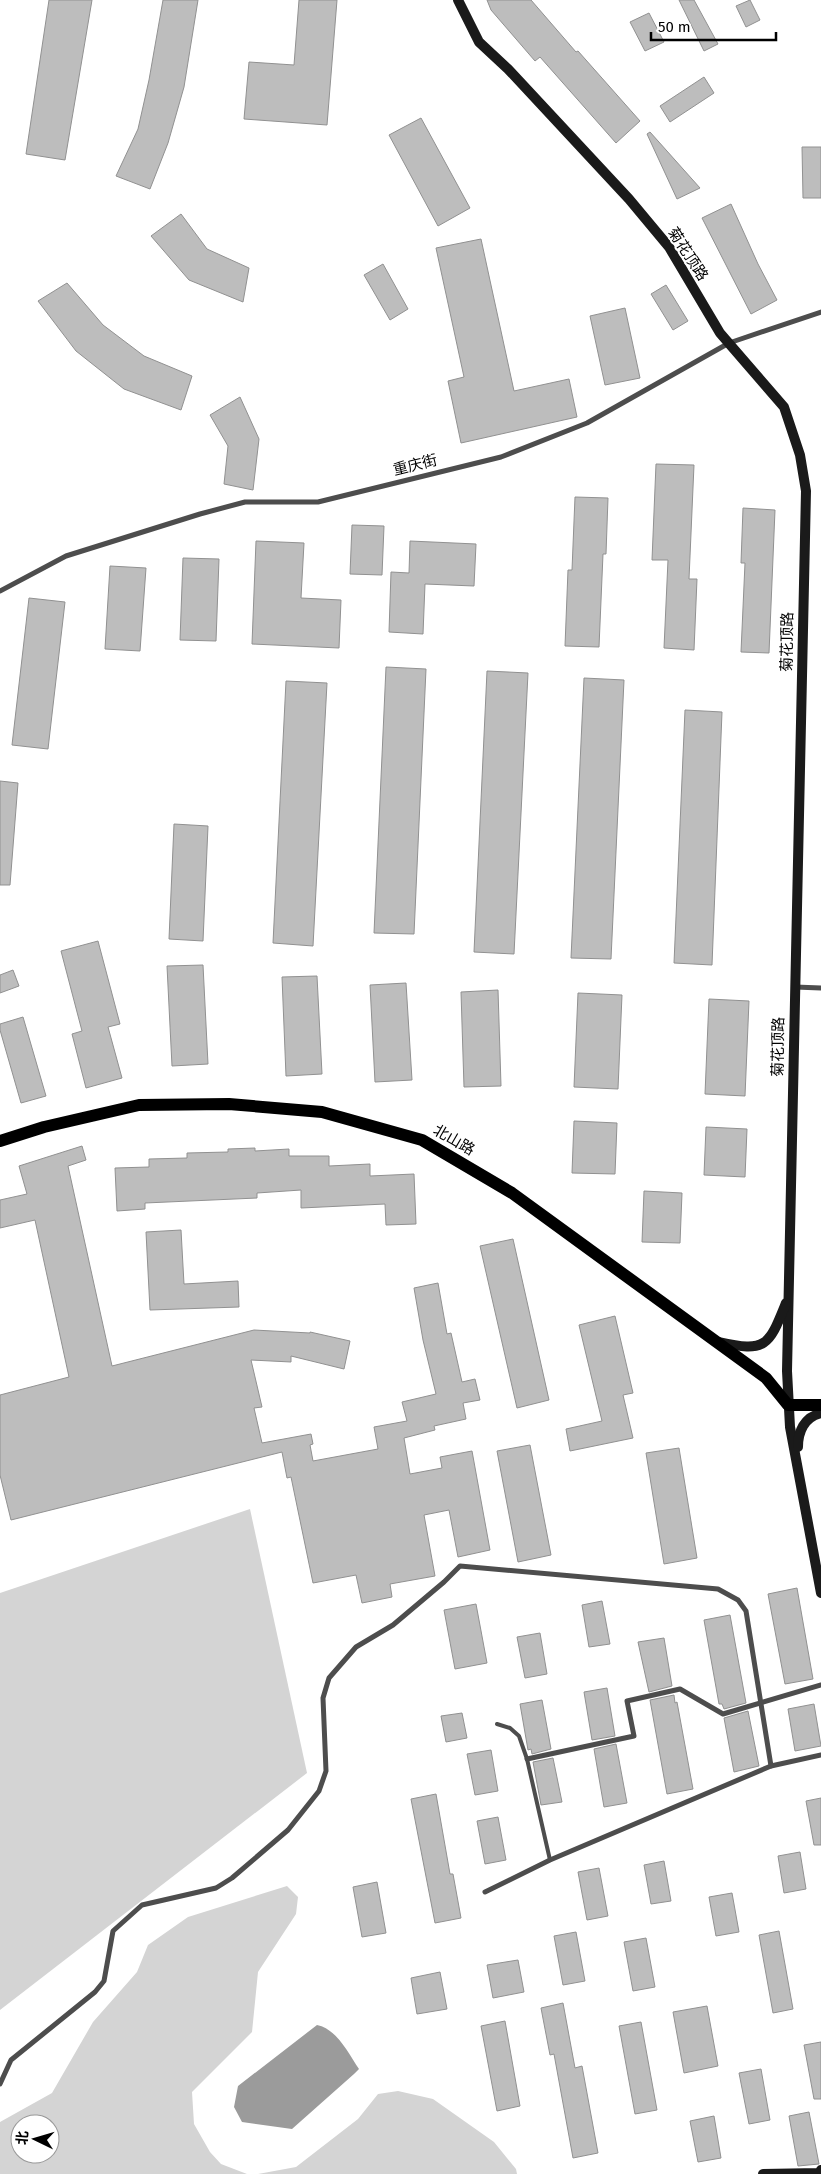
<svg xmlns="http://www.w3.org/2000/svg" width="821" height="2174" font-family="'Fira Sans','Noto Sans SC',sans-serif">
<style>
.green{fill:#d4d4d4;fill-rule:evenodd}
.water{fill:#9b9b9b}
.building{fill:#bdbdbd;stroke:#919191}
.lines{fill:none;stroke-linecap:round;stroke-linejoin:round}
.lane{stroke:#4d4d4d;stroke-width:4}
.street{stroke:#4d4d4d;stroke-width:5}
.secondary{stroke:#1a1a1a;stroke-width:10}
.primary{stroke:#000;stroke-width:12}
.labels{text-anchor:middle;stroke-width:4;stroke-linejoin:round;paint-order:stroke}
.street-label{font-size:15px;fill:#000;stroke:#fff}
</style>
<rect width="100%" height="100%" fill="#fff"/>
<g class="green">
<path d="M250 1509 307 1773 0 2010V1593Z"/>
<path d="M287 1886 298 1897 296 1914 258 1972 252 2032 192 2092 194 2124 210 2152 221 2164 247 2174H0V2122L52 2093 93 2022 137 1972 148 1945 188 1917ZM20 2124H50V2154H20Z"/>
<path d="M398 2091 433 2099 494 2142 516 2169 517 2174H258L296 2167 358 2119 378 2094Z"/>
</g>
<path class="water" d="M317 2025C337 2029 348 2053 359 2069L354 2074 292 2129 242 2122 234 2107 238 2086Z"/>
<g class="building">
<path d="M49 0H92L65 160 26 154Z"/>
<path d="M163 0H198L184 87 168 143 150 189 116 176 138 129 149 80Z"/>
<path d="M299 0H337L327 125 244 119 249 62 294 65Z"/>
<path d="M487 0H531L576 52 578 51 640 121 616 143 540 57 535 61 491 10Z"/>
<path d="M679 0H694L718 44 704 51Z"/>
<path d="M750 0 760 20 746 27 736 6Z"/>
<path d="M649 13 664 42 645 51 630 22Z"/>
<path d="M704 77 714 93 670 122 660 106Z"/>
<path d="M421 118 470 208 438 226 389 135Z"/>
<path d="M650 132 700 188 677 199 647 134Z"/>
<path d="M802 147H821V198H803Z"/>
<path d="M731 204 758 264 777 300 751 314 702 218Z"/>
<path d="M181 214 207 249 249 268 243 302 189 280 151 236Z"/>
<path d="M481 239 514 391 569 379 577 417 461 443 448 381 464 377 436 248Z"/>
<path d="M383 264 408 309 390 320 364 275Z"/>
<path d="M67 283 103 325 144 356 192 376 181 410 124 389 76 351 38 301Z"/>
<path d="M666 285 688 321 673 330 651 294Z"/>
<path d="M625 308 640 378 605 385 590 316Z"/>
<path d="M240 397 259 439 253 490 224 484 228 446 210 415Z"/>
<path d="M656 464 694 465 689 579H697L694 650 664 648 668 560H652Z"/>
<path d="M575 497 608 498 606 554H603L599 647 565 646 568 570H572Z"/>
<path d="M743 508 775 510 769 653 741 652 745 563H741Z"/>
<path d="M352 525 384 526 382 575 350 574Z"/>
<path d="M256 541 304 543 301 598 341 600 339 648 252 644Z"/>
<path d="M410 541 476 544 474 586 425 584 423 634 389 632 391 572 409 573Z"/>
<path d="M183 558 219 559 216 641 180 640Z"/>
<path d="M110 566 146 568 140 651 105 649Z"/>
<path d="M29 598 65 602 48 749 12 745Z"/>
<path d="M386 667 426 669 414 934 374 933Z"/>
<path d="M487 671 528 673 514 954 474 952Z"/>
<path d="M584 678 624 680 611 959 571 958Z"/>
<path d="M286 681 327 683 313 946 273 943Z"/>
<path d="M685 710 722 712 712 965 674 963Z"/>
<path d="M0 781 18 783 10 885H0Z"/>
<path d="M174 824 208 826 203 941 169 939Z"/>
<path d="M98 941 120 1024 108 1027 122 1078 86 1088 72 1034 82 1031 61 951Z"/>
<path d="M203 965 208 1064 172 1066 167 966Z"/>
<path d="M13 970 19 986 0 993V975Z"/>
<path d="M317 976 322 1074 286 1076 282 977Z"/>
<path d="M406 983 412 1080 375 1082 370 985Z"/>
<path d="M498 990 501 1086 464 1087 461 992Z"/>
<path d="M578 993 622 995 618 1089 574 1087Z"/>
<path d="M709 999 749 1001 745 1096 705 1094Z"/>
<path d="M23 1017 46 1096 21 1103 0 1030V1024Z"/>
<path d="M574 1121 617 1123 615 1174 572 1173Z"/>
<path d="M706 1127 747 1129 745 1177 704 1175Z"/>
<path d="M82 1146 86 1160 68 1166 112 1366 254 1330 310 1333V1332L350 1341 344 1369 291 1356V1362L251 1360 262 1407 254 1408 262 1443 311 1434 313 1444 310 1445 313 1461 378 1449 374 1427 407 1421 402 1402 436 1394 423 1340 414 1288 438 1283 447 1334 451 1333 462 1382 475 1379 480 1400 463 1403 466 1419 434 1426 435 1430 404 1438 410 1474 442 1468 440 1457 472 1451 490 1550 458 1557 449 1510 424 1515 435 1576 390 1584 392 1597 362 1603 356 1575 313 1583 291 1477 287 1478 282 1452 11 1520 0 1475V1395L69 1377 35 1220 0 1228V1200L27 1194 19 1166Z"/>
<path d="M255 1148V1151L289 1149V1156H329V1166L370 1164V1176L414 1174 416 1224 386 1225 385 1204 301 1208V1190L257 1193V1198L145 1203V1209L117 1211 115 1168 149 1167V1159L187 1158V1153L228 1152V1149Z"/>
<path d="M644 1191 682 1193 680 1243 642 1242Z"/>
<path d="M181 1230 184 1284 238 1281 239 1307 150 1310 146 1232Z"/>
<path d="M513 1239 549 1400 517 1408 480 1246Z"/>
<path d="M615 1316 633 1393 623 1395 633 1438 570 1451 566 1429 602 1421 579 1325Z"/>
<path d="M530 1445 551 1555 518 1562 497 1451Z"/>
<path d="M679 1448 697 1558 664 1564 646 1453Z"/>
<path d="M797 1588 813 1679 785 1684 768 1594Z"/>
<path d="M602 1601 610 1644 589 1647 582 1605Z"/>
<path d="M476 1604 487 1663 455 1669 444 1610Z"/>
<path d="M730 1615 746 1703 724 1709 722 1704H719L704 1620Z"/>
<path d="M540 1633 547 1674 525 1678 517 1637Z"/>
<path d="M664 1638 672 1686 649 1692 638 1642Z"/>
<path d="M607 1688 615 1736 592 1740 584 1692Z"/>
<path d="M674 1695 675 1703 677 1702 693 1789 667 1794 650 1700Z"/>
<path d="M542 1700 551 1749 532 1754 531 1749 528 1750 520 1704Z"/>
<path d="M814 1704 821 1746 795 1751 788 1709Z"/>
<path d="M748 1711 759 1766 734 1772 724 1718Z"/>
<path d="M462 1713 467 1738 446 1742 441 1716Z"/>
<path d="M616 1744 627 1803 604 1807 594 1749Z"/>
<path d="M491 1750 498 1791 475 1795 467 1754Z"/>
<path d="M553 1758 562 1802 541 1805 533 1762Z"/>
<path d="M436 1794 450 1874H453L461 1918 435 1923 411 1799Z"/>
<path d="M821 1798V1845H814L806 1801Z"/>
<path d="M498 1817 506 1860 485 1864 477 1821Z"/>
<path d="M800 1852 806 1889 784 1893 778 1856Z"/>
<path d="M664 1861 671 1901 651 1904 644 1865Z"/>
<path d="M599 1868 608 1916 587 1920 578 1872Z"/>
<path d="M377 1882 386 1933 362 1937 353 1887Z"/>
<path d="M732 1893 739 1932 716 1936 709 1897Z"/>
<path d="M779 1931 793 2009 773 2013 759 1935Z"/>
<path d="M576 1932 585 1981 563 1985 554 1936Z"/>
<path d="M646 1938 655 1987 633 1991 624 1942Z"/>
<path d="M518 1960 524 1992 493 1998 487 1965Z"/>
<path d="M440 1972 447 2009 417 2014 411 1978Z"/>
<path d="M563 2003 575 2068 582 2066 598 2153 573 2158 554 2054 550 2055 541 2008Z"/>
<path d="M707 2006 718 2066 684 2073 673 2012Z"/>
<path d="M505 2021 520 2106 497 2111 481 2026Z"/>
<path d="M641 2022 657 2110 635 2114 619 2026Z"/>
<path d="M821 2042V2099H814L804 2045Z"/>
<path d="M761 2069 770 2120 749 2124 739 2073Z"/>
<path d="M809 2112 819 2164 798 2166 789 2116Z"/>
<path d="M714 2116 721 2158 698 2162 690 2121Z"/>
</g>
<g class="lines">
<path class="lane" d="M497 1724 510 1728 519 1736 527 1759 550 1860"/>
<g class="street">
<path d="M0 591 66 556 200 514 245 502H318L501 457 587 423 729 343 821 312"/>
<path d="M795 987 821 988"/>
<path d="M527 1759 634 1736 627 1701 680 1689 723 1714 821 1685"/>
<path d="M485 1892 550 1860 771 1766 821 1755"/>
<path d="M0 2084 11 2060 95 1992 104 1981 113 1931 142 1905 216 1888 232 1878 288 1830 319 1791 326 1771 323 1698 329 1678 356 1647 393 1625 444 1582 460 1566 718 1589 738 1600 746 1611 771 1766"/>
</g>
<g class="secondary">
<path d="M458 0 479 42 508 69 629 199 669 247 720 333 784 407 800 455 806 491 787 1371 790 1427 821 1593"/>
<path d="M719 1342C767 1353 769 1345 786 1303"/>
<path d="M798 1447C798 1432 804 1417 821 1413"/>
<path d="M763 2174 819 2173 821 2170"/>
</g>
<path class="primary" d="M0 1141 44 1127 139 1105 229 1104 322 1112 422 1140 512 1193 766 1378 788 1405H821"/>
</g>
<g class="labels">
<g class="street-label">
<text transform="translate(688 254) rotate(57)" y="5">菊花顶路</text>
<text transform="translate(415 465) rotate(-14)" y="5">重庆街</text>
<text transform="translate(787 642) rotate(-89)" y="5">菊花顶路</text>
<text transform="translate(778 1047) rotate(-89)" y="5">菊花顶路</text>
<text transform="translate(454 1140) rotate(30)" y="5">北山路</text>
</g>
</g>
<g transform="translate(35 2139) rotate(275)"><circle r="24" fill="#ffffff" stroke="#999999"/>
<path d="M0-4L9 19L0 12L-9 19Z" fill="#000000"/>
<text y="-8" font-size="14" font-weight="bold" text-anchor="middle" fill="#000000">北</text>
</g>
<path d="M651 32v8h125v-8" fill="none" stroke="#000000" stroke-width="2.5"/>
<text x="658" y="32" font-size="15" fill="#000000" stroke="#ffffff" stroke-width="4" paint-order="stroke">50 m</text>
</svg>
